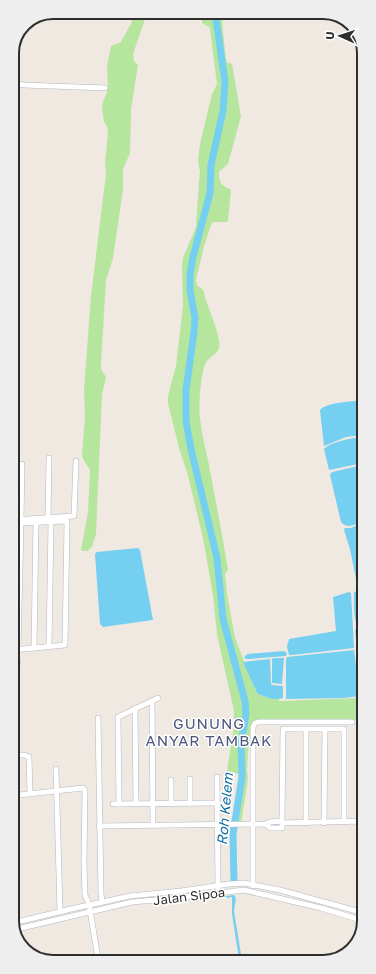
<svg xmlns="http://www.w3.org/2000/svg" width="376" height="974" font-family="'Golos Text',sans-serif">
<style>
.green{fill:#b6e59e}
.water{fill:#75cff0}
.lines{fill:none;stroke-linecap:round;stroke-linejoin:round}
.river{stroke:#75cff0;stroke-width:7}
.minor-casing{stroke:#b4b7c1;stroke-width:6}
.minor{stroke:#fff;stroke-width:5}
.labels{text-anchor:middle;stroke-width:3;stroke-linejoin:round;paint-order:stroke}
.street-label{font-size:13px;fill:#2e2e2e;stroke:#fff}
.water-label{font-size:14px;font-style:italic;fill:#0d6fa3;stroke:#fff}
.quarter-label{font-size:15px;letter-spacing:1px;fill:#4d5680;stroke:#fff}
.rim{fill:none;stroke:#2e2e2e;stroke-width:2}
</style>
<rect width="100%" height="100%" fill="#efe9e1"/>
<g class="green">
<path d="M132 12H159L155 19H145L133 54 134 61 138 65 131 109 130 153 123 169V189L113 258 106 280 101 363V369L106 377 102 394 96 534 92 547 87 551H83L81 550 88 512 90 470 83 459 82 453 85 418 84 389 91 296 106 174 105 163 108 133 107 126 104 122 102 108 103 102 108 89 107 66 111 46 121 42 132 22Z"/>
<path d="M202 12H222L223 32 226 59 227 62 232 64 241 116 228 164 219 172C219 185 222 185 231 190L228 221 227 222H213L211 225 204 246 196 280 197 285 203 290 204 293C207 307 222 337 219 348 217 355 208 357 205 364 201 375 198 406 200 418 201 432 205 446 208 460 215 497 222 533 228 570L225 574 227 594 235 638 256 692C261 697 272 699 279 699V701L361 698 364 706 362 716 352 722H258L253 727 248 750 247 770 248 778 241 824H231L237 794 239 774 227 771 234 727V711L217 634 213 595 203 538 187 472 179 448 168 403V396L176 366 183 306 182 267 183 258 196 227 199 182 200 172 198 161 200 144 212 94 217 84 210 29 209 27 202 23Z"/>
</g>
<g class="water">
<path d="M363 400V435L346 437 324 446 320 410C327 402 352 402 363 400Z"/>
<path d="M354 438H363V463L329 470 324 449C331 442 345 440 354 438Z"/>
<path d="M363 465V520C356 524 348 530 341 522L330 475 332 472Z"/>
<path d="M363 522V587L359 588 357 584 350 549 344 530 345 528H351Z"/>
<path d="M138 548 140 550 153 620 103 627 100 624 95 554 97 552Z"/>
<path d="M363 589 364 628H359C353 622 354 601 354 592Z"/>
<path d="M349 592 351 593 354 648 292 655H289L287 647 289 639 336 631 333 597Z"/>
<path d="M364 629V634L362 637 364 657 363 691 361 686 355 630Z"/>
<path d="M354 650 360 696 344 698 286 699V659L287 657Z"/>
<path d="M284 651 287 653 286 656 249 659H246L244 657 248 654Z"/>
<path d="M274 658H284L282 684 272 683V659Z"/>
<path d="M270 659 271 683 272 685 283 686V698C275 701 264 697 257 693L243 662Z"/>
<path d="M234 895 236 898 234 911 242 961H240L239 959 232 914V897L226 898V896Z"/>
</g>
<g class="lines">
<path class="river" d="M215 12 225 82 223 111 211 165 210 193 193 257 190 274V290L195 318 194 332 186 390V421L191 449 217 558 223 619 245 701 246 714 241 744 242 777 233 834 234 882"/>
<defs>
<g id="minor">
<path d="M12 83 24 85 105 88"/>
<path d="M48 518 49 458"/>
<path d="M21 519 22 464"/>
<path d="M13 520 74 516 76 461"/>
<path d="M49 646 51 522"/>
<path d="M34 648 36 522"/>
<path d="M13 650 65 645 67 521 21 523 18 650"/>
<path d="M13 662H18"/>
<path d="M152 701 153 825"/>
<path d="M135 708 136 804"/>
<path d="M98 718 101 893 102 902"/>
<path d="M306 729V823"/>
<path d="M13 755H24L29 757 30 794"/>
<path d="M56 769 60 911"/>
<path d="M217 777 218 888"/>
<path d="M190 779V803"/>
<path d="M171 780V803"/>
<path d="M19 795 83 788 85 790 84 864 85 895 89 904 97 952V962"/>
<path d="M113 804 217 803"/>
<path d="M119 804 118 717 158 698"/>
<path d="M282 821 283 729H344V822"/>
<path d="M363 821 364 784"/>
<path d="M324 823 325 729"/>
<path d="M266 824 270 828H282V823"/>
<path d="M99 826 266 824 270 822 282 821V823L364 821"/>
<path d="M253 886V727L255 723 258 722H352"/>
<path d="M13 923 71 909 130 896 181 891 229 884 244 883 280 890 364 913"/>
<path d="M13 930 132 902 178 898 244 890 321 908 364 921"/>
</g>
</defs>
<use href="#minor" class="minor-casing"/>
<use href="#minor" class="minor"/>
</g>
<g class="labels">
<g class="street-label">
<text transform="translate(189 896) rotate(-7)" y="5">Jalan Sipoa</text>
</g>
<g class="water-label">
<text transform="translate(225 809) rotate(-85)" y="5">Roh Kelem</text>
</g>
<g class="quarter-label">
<text x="209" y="729">GUNUNG<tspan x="209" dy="17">ANYAR TAMBAK</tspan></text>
</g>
</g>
<path d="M0 0H376V974H0ZM53 19H323A34 34 0 0 1 357 53V921A34 34 0 0 1 323 955H53A34 34 0 0 1 19 921V53A34 34 0 0 1 53 19Z" fill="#eee" fill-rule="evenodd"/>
<path class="rim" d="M53 19H323A34 34 0 0 1 357 53V921A34 34 0 0 1 323 955H53A34 34 0 0 1 19 921V53A34 34 0 0 1 53 19Z"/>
<g transform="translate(340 36) rotate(273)" stroke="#ffffff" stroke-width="3" paint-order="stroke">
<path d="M0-3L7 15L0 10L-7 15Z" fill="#2e2e2e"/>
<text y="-6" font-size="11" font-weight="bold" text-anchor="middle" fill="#2e2e2e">U</text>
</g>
</svg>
